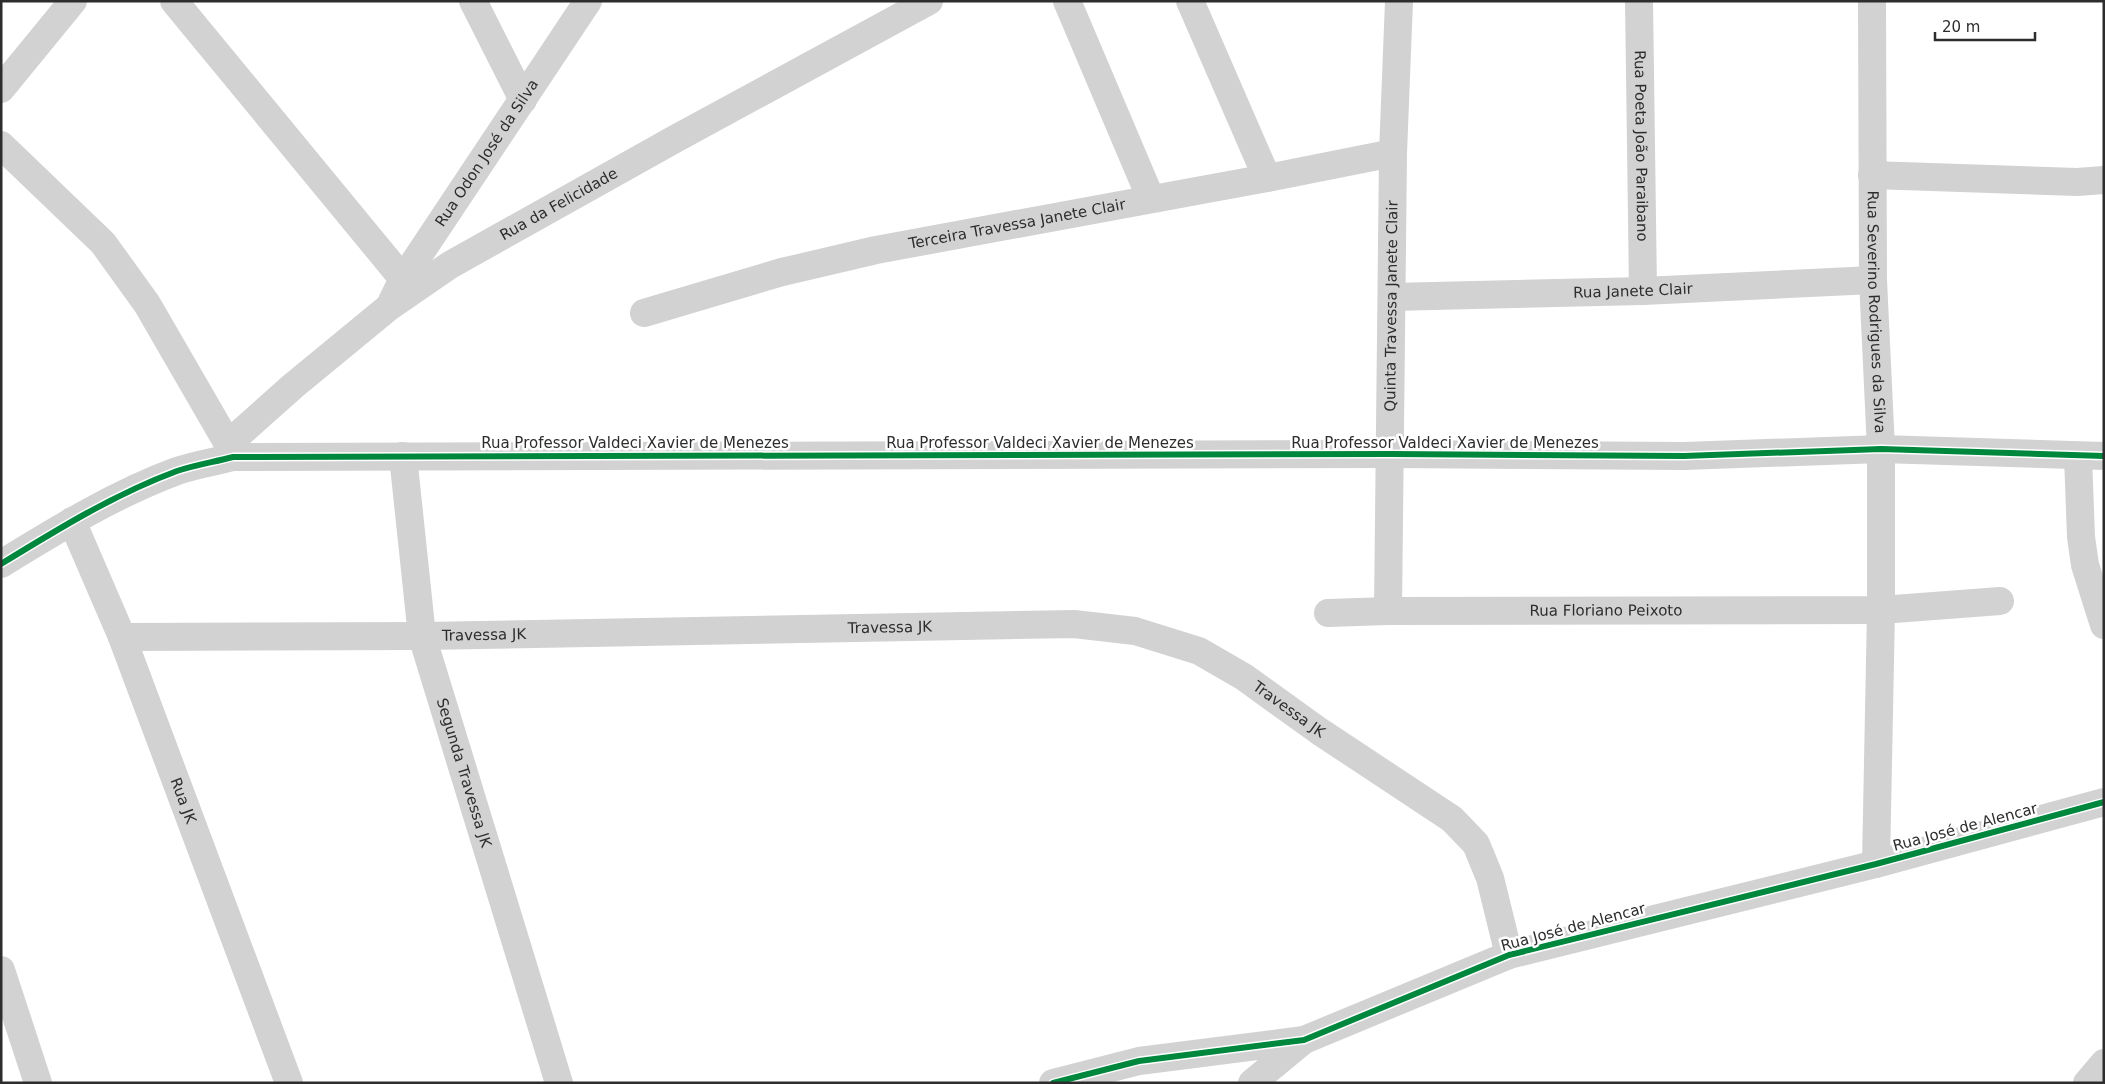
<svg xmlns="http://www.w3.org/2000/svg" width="2105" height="1084" font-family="'DejaVu Sans',sans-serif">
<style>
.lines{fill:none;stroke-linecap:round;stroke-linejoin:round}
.minor{stroke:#d2d2d2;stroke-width:28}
.cycleway-casing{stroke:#fff;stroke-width:9}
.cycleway{stroke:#00873e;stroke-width:6}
.labels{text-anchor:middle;stroke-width:5;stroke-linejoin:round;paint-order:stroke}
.street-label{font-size:15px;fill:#2d2d2d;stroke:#fff}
</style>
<rect width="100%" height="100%" fill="#fff"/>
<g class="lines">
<g class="minor">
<path d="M174 1 403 279"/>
<path d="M473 1 523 100"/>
<path d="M1067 1 1151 199"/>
<path d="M1190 1 1267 178"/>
<path id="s1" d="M1639 1 1643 291"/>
<path id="s2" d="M1872 1 1873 280 1881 449V610L1876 864"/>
<path d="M1 89 73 1"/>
<path d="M1 145 103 243 147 304 228 444"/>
<path d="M1872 175 2077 182 2104 180"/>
<path id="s3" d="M1392 297 1643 291 1873 280"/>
<path id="s4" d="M392 301 403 279 588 1"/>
<path id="s5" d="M644 313 782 272 876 250 1267 178 1393 153"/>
<path id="s6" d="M403 456 422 636 559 1083"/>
<path d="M2078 456 2081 537 2085 565 2104 625"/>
<path id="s7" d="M233 457 228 444 293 386 389 307 450 265 675 139 929 1"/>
<path id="s8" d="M72 521 122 637 289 1083"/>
<path d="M1 564C58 529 115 494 177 471 195 465 214 462 233 457L1391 454 1684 456 1881 449 2104 456"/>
<path id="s9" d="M1388 611 1393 153 1399 1"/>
<path id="s10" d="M1328 613 1388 611 1881 610 2000 601"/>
<path id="s11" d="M122 637 422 636 1074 624 1135 631 1199 651 1244 677 1319 731 1452 819 1476 844 1490 878 1509 955"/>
<path d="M1 970 38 1083"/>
<path d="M1053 1083 1139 1061 1304 1040 1509 955 1876 864 2104 802"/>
<path d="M1252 1083 1304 1040"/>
<path d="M2087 1083 2104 1063"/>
</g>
<defs>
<g id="cycleway">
<path d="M1 564C58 529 115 494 177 471 195 465 214 462 233 457L1391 454 1684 456 1881 449 2104 456"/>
<path d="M1053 1083 1139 1061 1304 1040 1509 955 1876 864 2104 802"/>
</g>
</defs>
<use href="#cycleway" class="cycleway-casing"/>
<use href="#cycleway" class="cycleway"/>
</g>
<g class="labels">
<g class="street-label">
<text dy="5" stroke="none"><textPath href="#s1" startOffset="145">Rua Poeta João Paraibano</textPath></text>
<text dy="5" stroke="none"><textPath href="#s4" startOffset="176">Rua Odon José da Silva</textPath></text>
<text dy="5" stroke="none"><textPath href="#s7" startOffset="424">Rua da Felicidade</textPath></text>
<text dy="5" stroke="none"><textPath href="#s5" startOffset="384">Terceira Travessa Janete Clair</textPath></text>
<text dy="5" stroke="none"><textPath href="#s3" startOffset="241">Rua Janete Clair</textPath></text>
<text dy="5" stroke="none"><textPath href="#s9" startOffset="305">Quinta Travessa Janete Clair</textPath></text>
<text dy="5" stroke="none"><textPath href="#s2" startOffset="311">Rua Severino Rodrigues da Silva</textPath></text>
<text x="635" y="448">Rua Professor Valdeci Xavier de Menezes</text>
<text x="1040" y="448">Rua Professor Valdeci Xavier de Menezes</text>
<text x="1445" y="448">Rua Professor Valdeci Xavier de Menezes</text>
<text dy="5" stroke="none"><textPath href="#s10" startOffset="278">Rua Floriano Peixoto</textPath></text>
<text dy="5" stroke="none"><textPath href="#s11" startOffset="768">Travessa JK</textPath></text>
<text dy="5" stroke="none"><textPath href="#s11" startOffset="362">Travessa JK</textPath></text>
<text dy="5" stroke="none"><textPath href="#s11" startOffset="1188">Travessa JK</textPath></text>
<text dy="5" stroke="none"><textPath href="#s6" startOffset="324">Segunda Travessa JK</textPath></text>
<text dy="5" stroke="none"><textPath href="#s8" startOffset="301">Rua JK</textPath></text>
<text transform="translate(1965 827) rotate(-15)" y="5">Rua José de Alencar</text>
<text transform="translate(1573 927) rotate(-15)" y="5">Rua José de Alencar</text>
</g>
</g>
<rect width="2105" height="1084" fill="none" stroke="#2d2d2d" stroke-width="5"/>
<path d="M1935 32v8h100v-8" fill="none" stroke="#2d2d2d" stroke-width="2.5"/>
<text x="1942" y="32" font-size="15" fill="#2d2d2d" stroke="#ffffff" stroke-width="4" paint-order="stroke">20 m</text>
</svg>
